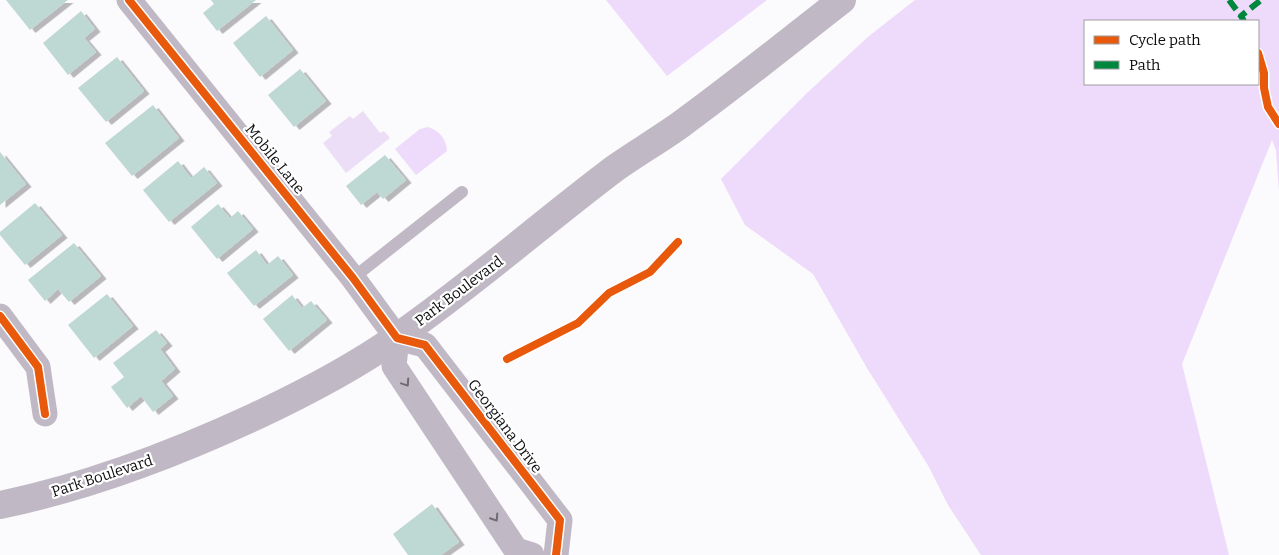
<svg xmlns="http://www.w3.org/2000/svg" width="1279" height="555" font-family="Bitter,serif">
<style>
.green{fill:#eedafb;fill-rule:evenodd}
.water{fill:#eddef7}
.building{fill:#bed8d3;filter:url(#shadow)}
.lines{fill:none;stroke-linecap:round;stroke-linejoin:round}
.service{stroke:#c0b9c5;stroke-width:12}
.minor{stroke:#c0b9c5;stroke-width:25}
.secondary{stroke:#c0b9c5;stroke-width:28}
.quiet{stroke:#00873e;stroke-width:6;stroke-dasharray:12 6;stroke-linecap:butt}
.cycleway-casing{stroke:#fff;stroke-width:11}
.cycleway{stroke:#e8590c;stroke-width:8}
.oneway{stroke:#6f6b73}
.labels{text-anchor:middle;stroke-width:4.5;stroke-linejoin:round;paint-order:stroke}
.street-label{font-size:15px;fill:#0d0c0e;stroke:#fff}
</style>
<defs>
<filter id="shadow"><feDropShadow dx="5.5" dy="3" stdDeviation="0" flood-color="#0004"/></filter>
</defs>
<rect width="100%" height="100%" fill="#fbfafc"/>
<g class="green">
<path d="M606 0H767L667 76Z"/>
<path d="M915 0H1279V191L1276 150 1272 140 1182 364 1229 555H981L948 505 929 467 867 368 813 274 745 225 721 179 808 92 869 36ZM1085 21H1258V84H1085Z"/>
<path d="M428 127C440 131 446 139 447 151L416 175 395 149 420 129Z"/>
</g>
<path class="water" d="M363 111 380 133 384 131 390 138 346 173 323 143 332 136 329 132 350 116 353 119Z"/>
<g class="building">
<path d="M6 0H68L30 30Z"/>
<path d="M211 0H256L217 31 203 13 214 4Z"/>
<path d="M81 11 95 29 84 38 96 52 68 75 43 43Z"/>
<path d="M266 16 293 50 260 77 233 43Z"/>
<path d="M117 57 144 91 106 122 78 88Z"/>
<path d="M300 69 326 101 294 127 268 95Z"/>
<path d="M153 105 179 138 132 176 105 143Z"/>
<path d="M0 152 26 184 0 205Z"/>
<path d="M385 155 406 180 383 199 377 192 361 205 346 186Z"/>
<path d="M178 161 191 178 204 167 217 183 169 222 143 190Z"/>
<path d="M35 203 62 235 25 265 0 235V232Z"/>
<path d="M218 204 230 218 238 211 253 229 217 259 191 227Z"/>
<path d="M74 243 101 276 69 302 58 289 45 301 28 280Z"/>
<path d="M256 250 267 265 278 256 293 275 254 306 227 273Z"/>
<path d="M107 294 133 326 94 358 68 325Z"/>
<path d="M292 295 302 308 311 301 327 320 289 351 263 319Z"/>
<path d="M156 330 167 343 160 349 175 369 161 381 173 396 153 412 141 396 127 408 111 387 124 377 113 363Z"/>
<path d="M432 504 459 542 441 555H408L393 534Z"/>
</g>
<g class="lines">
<path class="service" d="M353 278 462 192"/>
<g class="minor">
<path d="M129 0 353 278 397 338"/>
<path d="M0 316 38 367 45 414"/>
<path d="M397 338 425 345 560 520 556 555"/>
<path d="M397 338 394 366 516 550 532 555"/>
</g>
<path class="secondary" d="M0 505C88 487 172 455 254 417 303 394 352 369 397 337 472 285 541 224 614 169 635 154 659 140 680 125 735 85 788 42 842 0"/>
<g class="quiet">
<path d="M1229 0 1241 16"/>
<path d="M1244 21 1241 16 1261 0"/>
</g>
<defs>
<g id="cycleway">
<path d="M129 0 353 278 397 338 425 345 560 520 556 555"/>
<path d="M1258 53 1264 73V88L1268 107 1279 124"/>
<path d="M0 316 38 367 45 414"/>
<path d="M507 359 578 323 609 293 650 272 678 242"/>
</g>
</defs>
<use href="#cycleway" class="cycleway-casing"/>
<use href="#cycleway" class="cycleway"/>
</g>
<defs><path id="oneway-chevron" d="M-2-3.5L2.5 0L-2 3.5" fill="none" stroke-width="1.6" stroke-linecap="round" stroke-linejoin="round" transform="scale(1.25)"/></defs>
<g class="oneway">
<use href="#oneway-chevron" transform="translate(406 383) rotate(56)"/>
<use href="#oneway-chevron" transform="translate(495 518) rotate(57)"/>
</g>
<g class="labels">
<g class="street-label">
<text transform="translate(275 159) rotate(51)" y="5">Mobile Lane</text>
<text transform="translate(459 291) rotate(-37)" y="5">Park Boulevard</text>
<text transform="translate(505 426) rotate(53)" y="5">Georgiana Drive</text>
<text transform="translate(102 476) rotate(-18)" y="5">Park Boulevard</text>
</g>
</g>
<rect x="1084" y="20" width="175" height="65" fill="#ffffff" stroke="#9e9e9f"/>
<rect x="1094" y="36" width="25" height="8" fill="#e8590c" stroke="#9e9e9f"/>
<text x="1129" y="45" font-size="15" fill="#0d0c0e">Cycle path</text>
<rect x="1094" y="61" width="25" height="8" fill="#00873e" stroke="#9e9e9f"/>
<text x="1129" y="70" font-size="15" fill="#0d0c0e">Path</text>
</svg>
